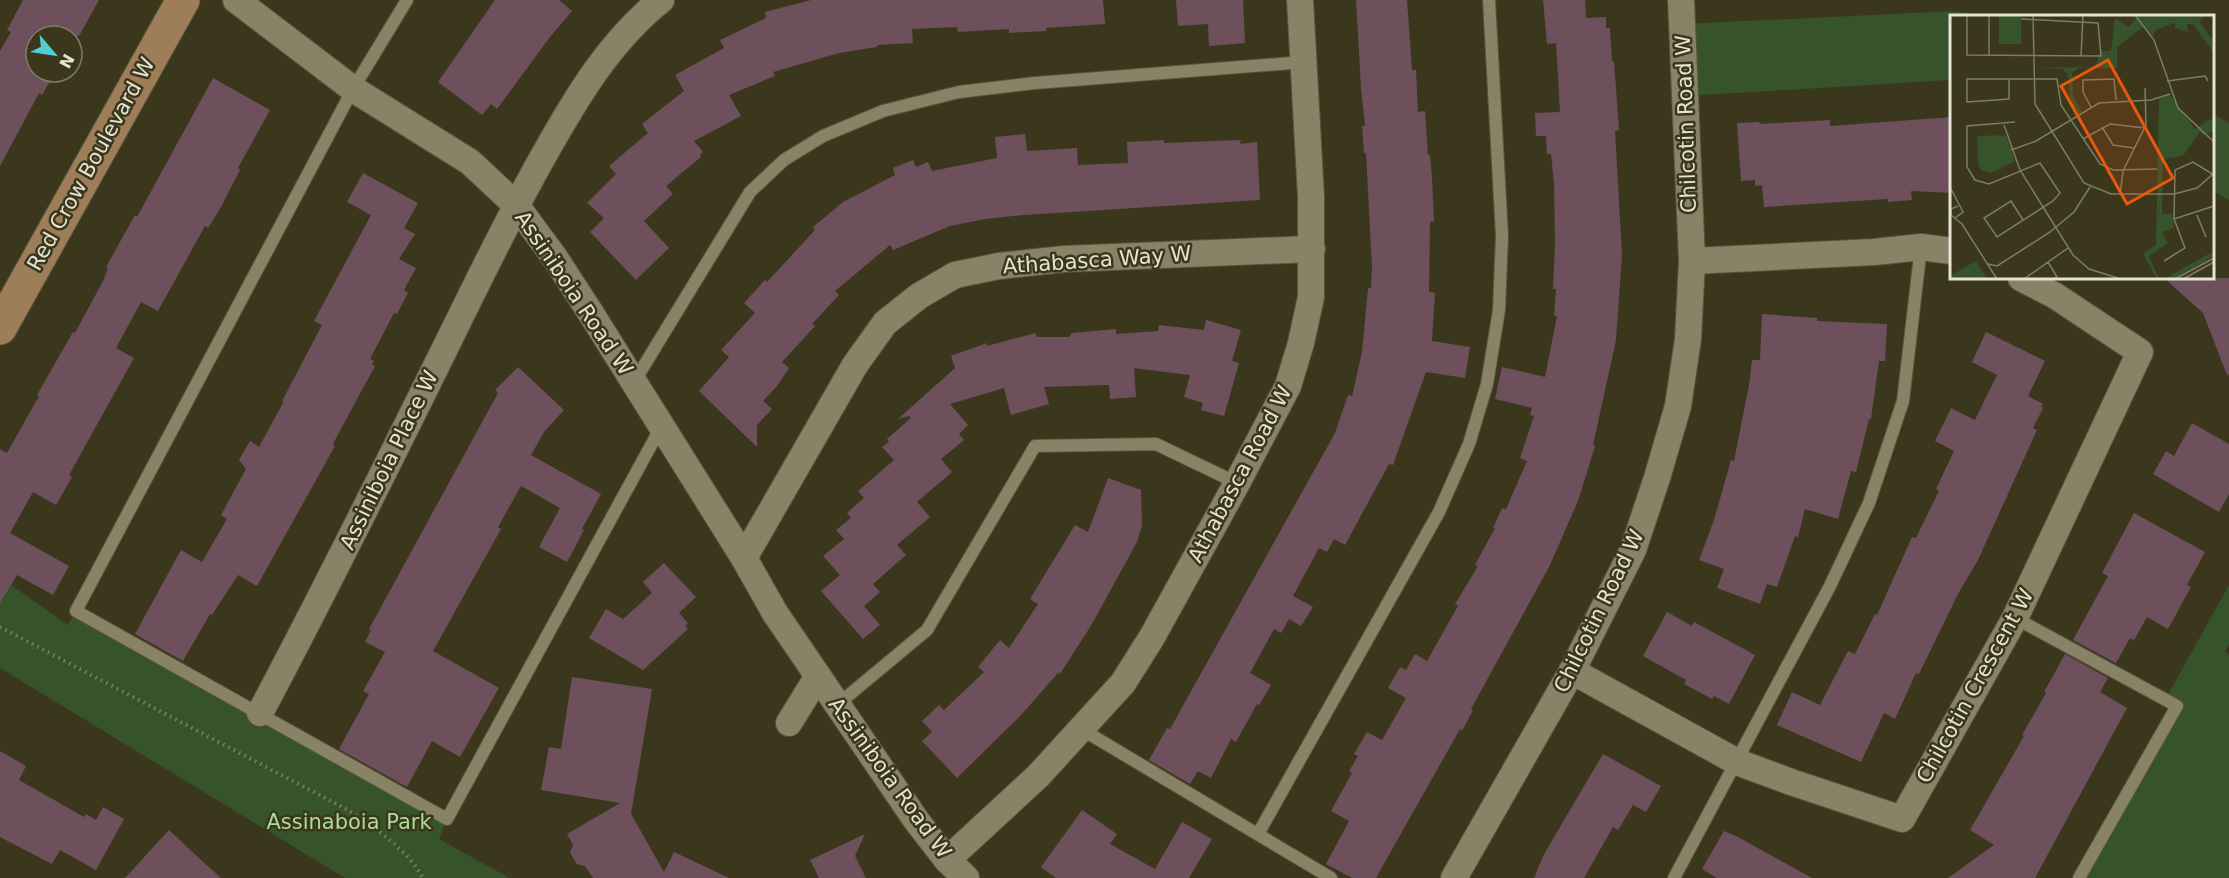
<svg xmlns="http://www.w3.org/2000/svg" width="2229" height="878" font-family="'DejaVu Sans',sans-serif">
<style>
.green{fill:#36532c}
.building{fill:#6d505b}
.lines{fill:none;stroke-linecap:round;stroke-linejoin:round}
.lane-casing{stroke:#5a553e;stroke-width:14}
.street-casing{stroke:#5a553e;stroke-width:28}
.secondary-casing{stroke:#5a553e;stroke-width:35}
.path{stroke:#827e68;stroke-width:4;stroke-dasharray:1.5 4.5;stroke-linecap:butt}
.lane{stroke:#888366;stroke-width:12}
.street{stroke:#888366;stroke-width:26}
.secondary{stroke:#9e7d59;stroke-width:33}
.labels{text-anchor:middle;stroke-width:5;stroke-linejoin:round;paint-order:stroke}
.street-label{font-size:21px;fill:#e6e3d3;stroke:#3b371c}
.park-label{font-size:21px;fill:#a9dd97;stroke:#3b371c}
.inset-road{fill:none;stroke:#7f7c65;stroke-width:1.5}
.view{fill:#e8590c;fill-opacity:0.15;stroke:#e8590c;stroke-width:3}
.inset-edge{fill:none;stroke:#e6e3d3;stroke-width:3}
</style>
<rect width="100%" height="100%" fill="#3b371c"/>
<g class="green">
<path d="M1955 11 1980 16H1952L1951 80 1686 96 1682 24Z"/>
<path d="M2213 114 2229 123V200L2213 191Z"/>
<path d="M0 577 68 625 76 611 447 819 439 839 510 878H345L0 668Z"/>
<path d="M2229 585V644L2225 652 2229 655V878H2079L2177 707 2165 700Z"/>
</g>
<g class="building">
<path d="M23 0H99L79 36H75L72 41V36H36V72H55L42 95 39 93 0 166V51L11 32 7 30Z"/>
<path d="M495 0H559L572 11 550 37 497 109 491 104 482 115 438 82Z"/>
<path d="M811 0H1103L1105 24 1046 28V31L1009 33V29L958 32 957 27 912 29 913 43 877 45V47L839 53 773 72 775 76 729 95 741 116 694 141 703 152 700 155 701 157 666 186 673 194 644 221 669 248 636 280 590 232 604 218 587 203 616 174 609 166 648 133 642 124 684 91 675 75 724 48 720 40 766 18 765 12Z"/>
<path d="M1176 0H1243L1245 43 1209 46 1208 24 1178 26Z"/>
<path d="M1356 0H1407L1412 70H1416L1418 112 1425 111 1428 155H1430L1432 178 1434 221 1430 222 1429 292 1435 293 1432 341 1470 347 1465 378 1426 372 1393 465 1389 464 1345 545 1334 539 1327 552 1319 548 1293 596 1313 607 1301 626 1289 619 1281 633 1274 629 1250 673 1271 685 1259 705 1257 704 1236 742 1231 739 1211 778 1198 771 1190 784 1149 760 1167 728 1170 729 1335 433 1348 395 1352 396 1362 352 1368 288H1371L1372 267 1366 153H1364L1362 126H1365L1361 88Z"/>
<path d="M1543 0H1585L1586 18 1606 17V28H1610L1612 61H1614L1619 130 1615 131 1622 255 1616 340 1593 445 1595 446 1578 501 1549 567 1471 709 1473 710 1462 731 1460 729 1376 878H1352L1326 864 1349 821 1331 811 1352 773 1349 771 1358 756 1354 754 1367 732 1382 740 1406 698 1388 688 1400 667 1406 670 1415 654 1427 661 1458 606 1455 604 1478 566 1475 565 1495 528H1493L1502 508 1506 509 1527 461 1520 458 1534 416 1530 415 1532 408 1495 399 1502 367 1545 377 1557 316H1554L1556 289H1553L1555 245 1554 183 1551 154H1547L1546 136H1536L1535 113 1560 112 1556 43 1547 44Z"/>
<path d="M213 78 270 110 238 168 240 170 221 207 208 228 205 226 158 311 141 302 116 348 134 358 69 475 72 477 56 505 33 492 10 533 69 566 53 595 17 575 0 603V449L7 453 39 396 37 395 73 332 75 333 103 281 108 268 106 267 135 215 137 217Z"/>
<path d="M1952 117V193L1911 191 1912 200 1888 202V199L1764 207 1762 185 1755 186V180L1741 181 1737 123 1759 122 1760 124 1830 120V126Z"/>
<path d="M1025 134 1027 151 1077 148 1078 165 1128 163 1127 142 1164 140V143L1241 140 1240 144 1257 142 1260 200 1024 215 985 219 950 226 893 250 890 245 835 291 839 295 812 324 815 326 782 362 789 368 777 386 763 401 772 409 757 425V447L699 391 729 357 721 350 755 313 744 303 765 280 767 282 815 230 813 227 843 202 895 175 893 168 913 160 916 167 928 162 932 171 997 158 995 137Z"/>
<path d="M363 173 418 203 404 228 415 234 399 259 416 268 404 290 408 293 397 314 394 313 370 359 374 361 372 364 375 366 335 440 333 445 335 446 257 586 238 575 212 615 210 614 183 661 135 634 181 550 202 562 227 519 221 515 246 469 239 460 250 441 259 447 284 401H282L322 325 314 321 371 215 347 202Z"/>
<path d="M2164 278H2229V374L2227 375 2203 313Z"/>
<path d="M1762 314 1817 318V321L1887 324 1885 361H1879L1871 419H1869L1856 472 1851 471 1838 519 1805 509 1798 537 1795 536 1777 587 1767 584 1760 604 1717 588 1724 569 1699 560 1714 520 1731 460 1734 461 1749 385 1752 360H1760Z"/>
<path d="M1206 320 1241 330 1232 361 1239 363 1224 416 1201 410 1203 403 1184 397 1190 375 1134 368 1136 397 1110 399 1109 385 1044 387 1049 404 1011 415 1004 388 950 404 968 425 959 434 964 440 941 459 952 472 917 502 930 517 897 545 906 555 873 584 880 592 864 606 880 625 863 639 821 591 840 575 823 556 844 539 836 530 851 518 847 513 864 498 858 491 894 460 882 447 889 442 887 439 911 418 909 416 898 419 955 368 951 356 987 343V346L1035 333 1037 337H1069L1072 333 1116 329V334L1158 331 1159 325 1204 330Z"/>
<path d="M1986 332 2045 361 2028 396 2043 404 2041 407 2043 408 2033 428 2037 430 1978 560 1958 594 1919 674 1916 673 1895 719 1884 713 1861 762 1777 725 1792 692 1820 705 1848 651 1855 654 1875 614 1877 615 1912 537 1916 538 1939 491 1936 489 1954 451 1935 441 1951 408 1975 420 1997 375 1972 362Z"/>
<path d="M518 367 564 410 544 432 531 455 601 494 582 529 584 530 567 562 539 547 560 508 521 486 498 527 501 529 433 651 499 688 460 757 432 741 407 787 339 749 369 694 363 691 385 652 365 642 371 630 369 629 498 393 495 390Z"/>
<path d="M2192 423 2229 444V494L2219 512 2153 474 2166 451 2174 456Z"/>
<path d="M1108 478 1141 490 1142 526 1137 542 1092 624 1060 674 1058 673 1021 715 957 778 922 741 932 732 922 721 939 705 944 710 984 672 978 667 1000 640 1009 648 1038 604 1030 599 1075 525 1088 532Z"/>
<path d="M2134 513 2205 552 2187 585 2191 587 2168 629 2147 617 2134 640 2130 638 2116 663 2073 640 2108 576 2102 573Z"/>
<path d="M664 563 696 597 679 613 688 623 685 626 688 629 643 670 589 638 606 609 623 619 652 593 643 582Z"/>
<path d="M1667 612 1692 626 1694 622 1755 655 1729 704 1714 696 1712 699 1684 684 1686 680 1643 656Z"/>
<path d="M2065 654 2108 678 2100 692 2127 708 2035 878H1948L1994 845 1970 830 2024 736 2022 735 2046 693 2044 692Z"/>
<path d="M572 677 652 689 631 814 664 872 674 852 729 878H593L585 866 577 864 570 853 573 845 567 834 620 803 541 790 549 747 561 749Z"/>
<path d="M0 751 26 766 19 780 84 817 86 814 96 820 103 807 124 819 96 870 60 850 52 864 0 837Z"/>
<path d="M1603 754 1661 786 1646 812 1633 805 1618 830 1613 827 1584 878H1534L1544 854Z"/>
<path d="M1082 810 1117 834 1110 844 1155 869 1182 822 1212 839 1189 878H1056L1041 867Z"/>
<path d="M169 830 201 860 221 878H125Z"/>
<path d="M1724 831 1736 836 1812 878H1717L1702 869Z"/>
<path d="M865 834 855 856 866 878H819L810 860Z"/>
</g>
<g class="lines">
<defs>
<g id="lane">
<path d="M407 0 353 89 76 611 447 819 661 427"/>
<path d="M634 382 750 192 784 160 823 136 883 111 959 92 1035 83 1304 62"/>
<path d="M2015 618 2177 706 2079 878"/>
<path d="M837 705 927 630 1035 446 1156 444 1237 483"/>
<path d="M1081 729 1331 878"/>
<path d="M1258 834 1439 512 1469 444 1487 384 1499 310 1502 236 1489 0"/>
<path d="M1674 878 1830 586 1869 503 1903 401 1921 247"/>
</g>
<g id="street">
<path d="M236 0 353 89 470 162 516 205 555 258 592 315 744 558 775 613 916 820 947 860 966 878"/>
<path d="M1692 261 1874 252 1921 247 1952 251"/>
<path d="M744 558 855 365 885 323 919 296 955 275 999 266 1064 259 1312 249"/>
<path d="M1572 671 1737 762 1791 782 1902 819 2015 618 2140 352 2054 295 2021 278"/>
<path d="M260 713C327 587 390 460 453 332 482 273 511 213 544 155 576 98 609 42 661 0"/>
<path d="M789 723 818 676"/>
<path d="M947 860 1038 776 1123 683 1152 637 1237 483 1288 386 1301 343 1311 297V197L1300 0"/>
<path d="M1454 878 1572 671 1633 550 1657 478 1678 406 1688 339 1692 261 1681 0"/>
</g>
<path id="secondary" d="M0 328 183 0"/>
</defs>
<use href="#lane" class="lane-casing"/>
<use href="#street" class="street-casing"/>
<use href="#secondary" class="secondary-casing"/>
<path class="path" d="M0 627 348 810C376 829 406 848 423 878"/>
<use href="#lane" class="lane"/>
<use href="#street" class="street"/>
<use href="#secondary" class="secondary"/>
</g>
<g class="labels">
<g class="street-label">
<text transform="translate(1686 124) rotate(-92)" y="7">Chilcotin Road W</text>
<text transform="translate(91 164) rotate(-61)" y="7">Red Crow Boulevard W</text>
<text transform="translate(1097 260) rotate(-4)" y="7">Athabasca Way W</text>
<text transform="translate(574 293) rotate(56)" y="7">Assiniboia Road W</text>
<text transform="translate(389 460) rotate(-64)" y="7">Assiniboia Place W</text>
<text transform="translate(1240 474) rotate(-62)" y="7">Athabasca Road W</text>
<text transform="translate(1599 611) rotate(-64)" y="7">Chilcotin Road W</text>
<text transform="translate(1975 686) rotate(-61)" y="7">Chilcotin Crescent W</text>
<text transform="translate(890 778) rotate(54)" y="7">Assiniboia Road W</text>
</g>
<g class="park-label">
<text x="349" y="829">Assinaboia Park</text>
</g>
</g>
<g transform="translate(1950 15)">
<rect width="264" height="264" fill="#3b371c"/>
<path d="M189 0H256L249 6 264 27V38L243 9H237L238 17 225 13V8L205 15 203 22 194 11 167 32V53H128L122 58 123 80 132 97 129 99 120 85 118 59 113 54 83 53 146 52 150 36H161L165 3 179 12ZM49 1H71V29H49ZM220 79 245 114 264 102V115L254 121 250 117 233 141 213 144 212 199H222L224 213 212 217 218 228 199 241 209 264H207L193 239 206 230 209 84ZM56 120 65 146 41 158 32 156 28 150 27 121ZM264 236V241L223 264H214ZM26 246 37 264H0V261Z" fill="#36532c"/>
<path class="inset-road" d="M17 0V40L151 41 148 8 71 4M39 0V40M83 0 85 89 134 168 161 179H224L247 173 264 158M185 0 204 25 228 93 264 127M131 41 133 0M59 64V84L17 87V64H107L111 90 150 149 163 155 207 154M217 66 255 61 258 66M141 92 133 77V65L164 64 166 85M65 107 17 111V152L25 165 39 169 90 148 110 178 103 186 47 222 34 203 61 186 73 205M54 110 70 155 123 240 139 254 171 264M152 112 163 130 184 133M133 124 160 109 195 113M61 135 86 126 149 88 201 85 220 79M0 172 13 197 5 203M170 179 173 156 196 110 195 73M8 191 1 194V200L12 209 47 264M247 200 256 222M224 204 264 191M214 246 235 233 224 204 225 155 243 147 264 160M98 247 107 262 103 264M38 249 47 251 100 217 124 197 140 172M74 264 118 233M225 264 264 243M233 264 264 247"/>
<path class="view" d="M158 45 223 163 177 189 111 71Z"/>
<rect width="264" height="264" class="inset-edge"/>
</g>
<g transform="translate(54 54) rotate(119)"><circle r="28" fill="#3b371c" stroke="#7f7c65" stroke-width="1.5"/>
<path d="M0-4.5L10 22L0 15L-10 22Z" fill="#52ccd5"/>
<text y="-9" font-size="16" font-weight="bold" text-anchor="middle" fill="#e6e3d3">N</text>
</g>
</svg>
